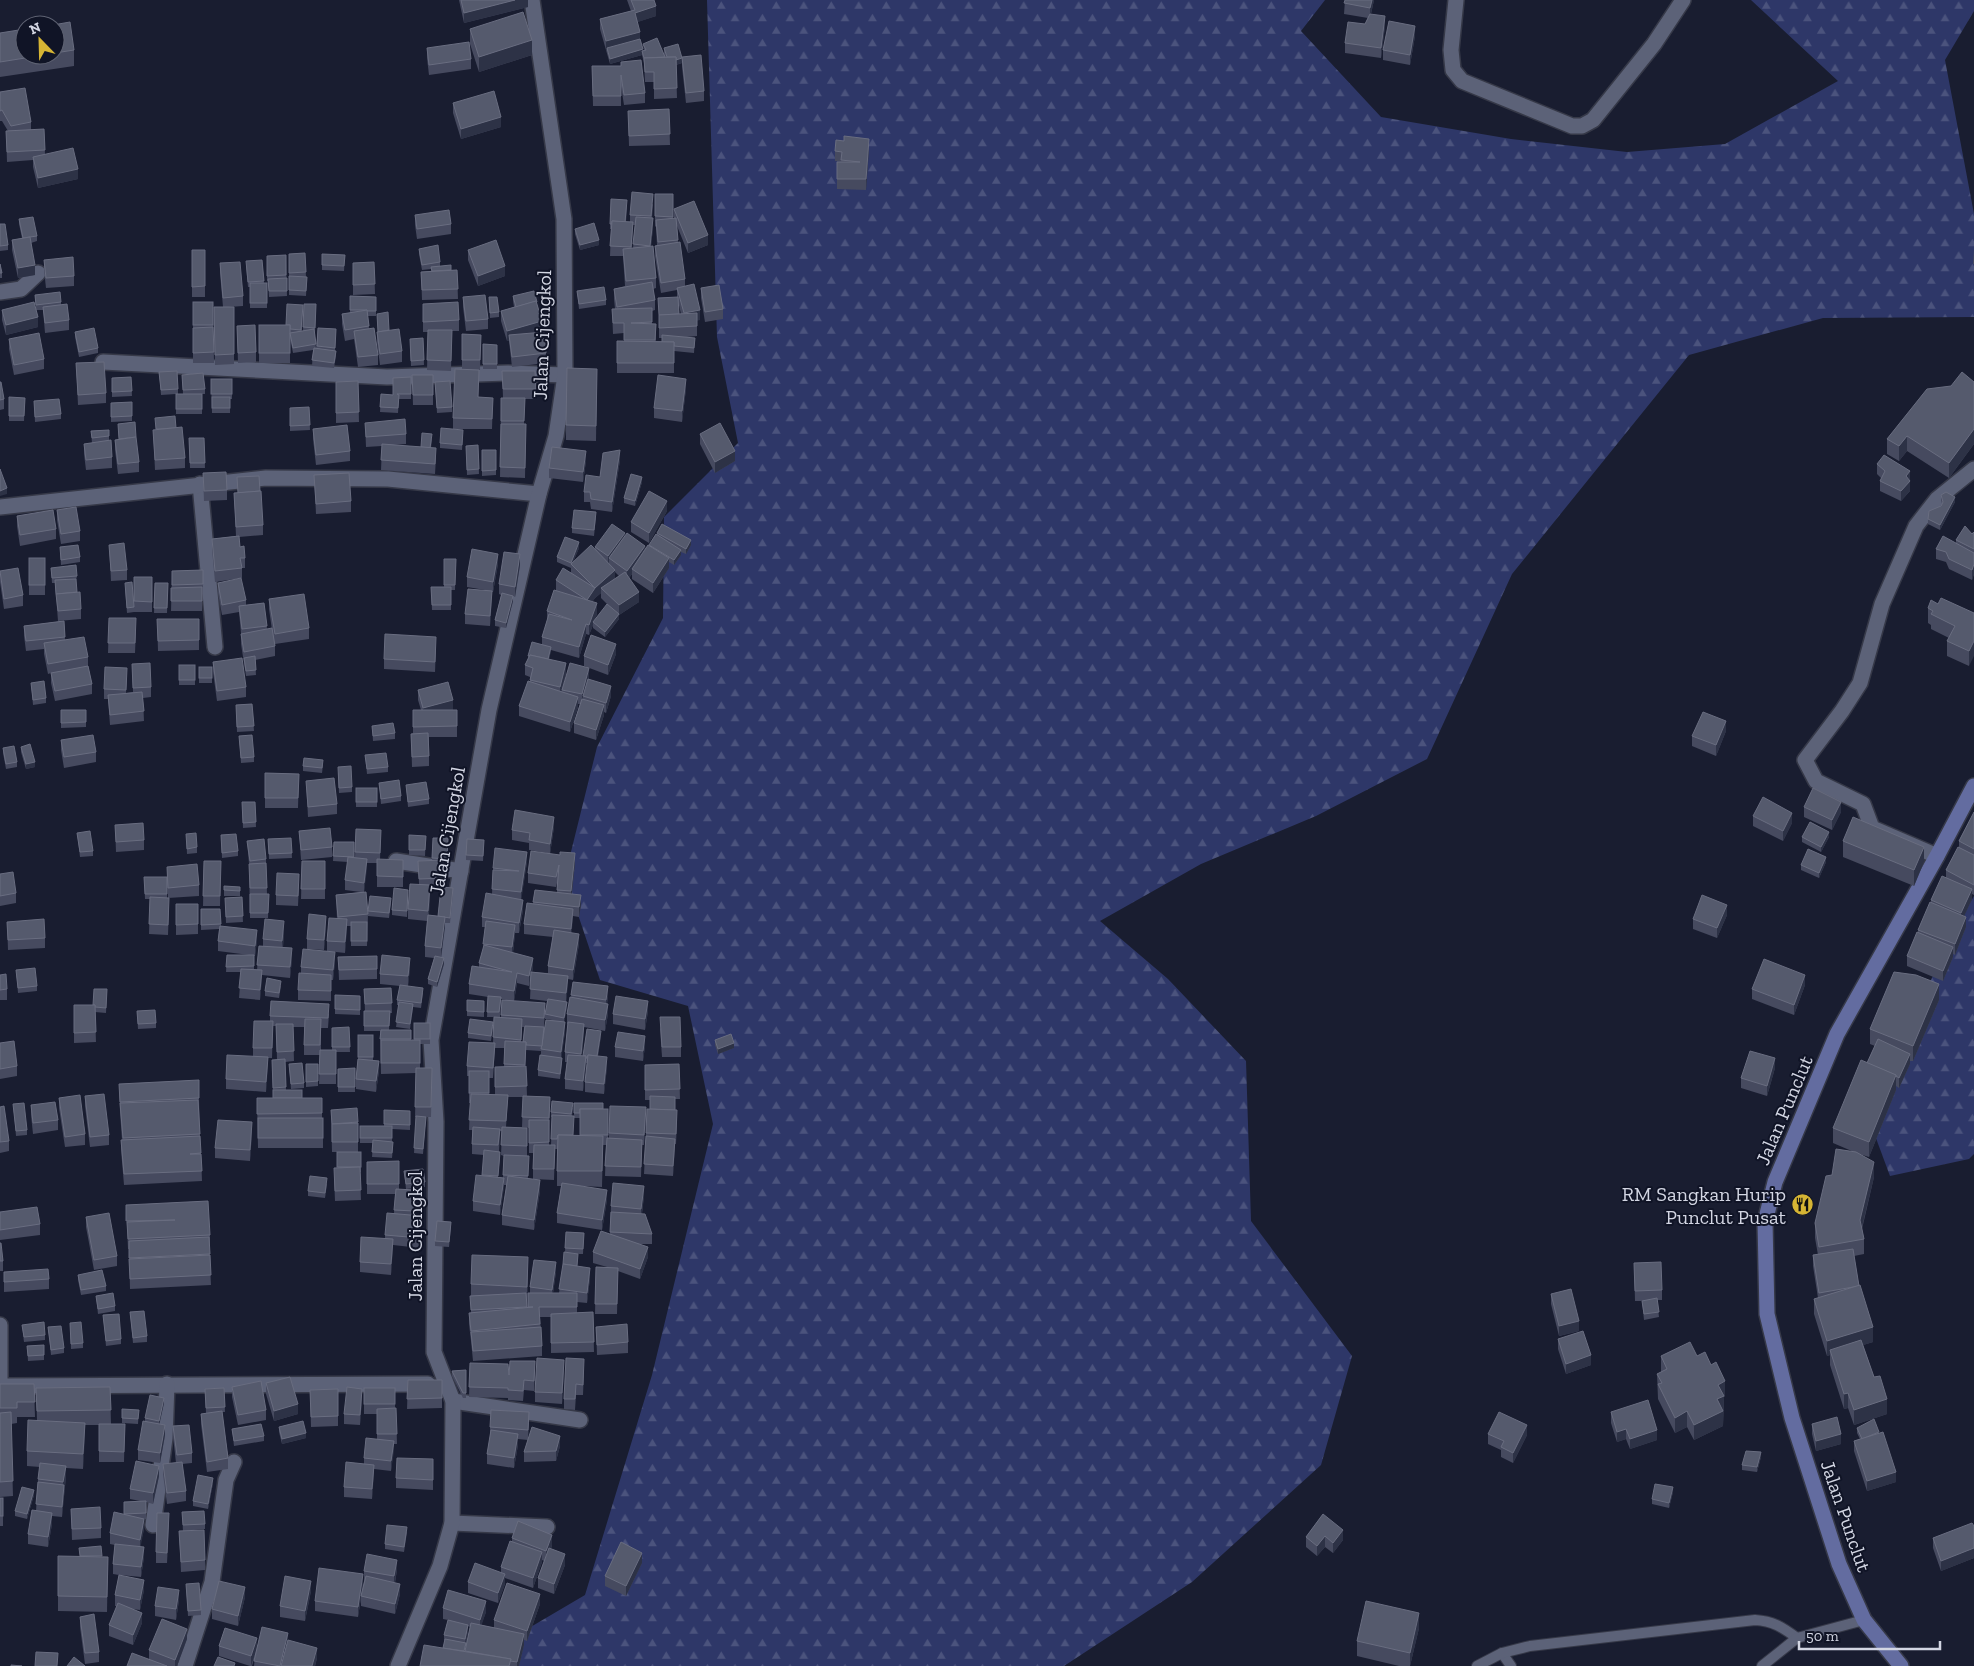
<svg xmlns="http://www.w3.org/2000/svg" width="1974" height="1666" font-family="'Zilla Slab',serif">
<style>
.forest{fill:url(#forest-firs)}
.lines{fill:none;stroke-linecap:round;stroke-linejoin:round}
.lane-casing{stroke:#363948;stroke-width:12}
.street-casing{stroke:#363948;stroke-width:18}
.secondary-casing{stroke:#363948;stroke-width:18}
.lane{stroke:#5c6278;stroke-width:10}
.street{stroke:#5c6278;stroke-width:15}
.secondary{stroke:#636ca0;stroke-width:15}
.wall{fill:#464a5f;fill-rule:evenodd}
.shaded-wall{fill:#2d3246}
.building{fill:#555a6d;stroke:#696d80}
.labels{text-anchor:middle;stroke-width:4;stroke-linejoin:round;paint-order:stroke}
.street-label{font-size:20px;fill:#d3d6e3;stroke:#101426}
.poi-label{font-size:20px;fill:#d3d6e3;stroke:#101426;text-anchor:end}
</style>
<defs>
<pattern id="forest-firs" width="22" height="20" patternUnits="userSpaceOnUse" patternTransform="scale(1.25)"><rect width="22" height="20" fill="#2e3768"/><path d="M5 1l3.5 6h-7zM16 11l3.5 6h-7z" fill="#4b537d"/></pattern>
</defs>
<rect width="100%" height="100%" fill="#191d30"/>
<g class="forest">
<path d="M707 0H1325L1301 31 1381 117 1511 139 1627 152 1725 144 1838 81 1751 0H1974V11L1945 60 1974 214V317L1823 318 1689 355 1512 574 1427 759 1316 816 1201 864 1100 921 1168 979 1246 1061 1251 1221 1352 1356 1321 1465 1192 1582 1064 1666H517V1635L585 1595 652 1375 713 1124 688 1006 600 980 565 876 597 747 663 618 664 517 738 443 717 337Z"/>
<path d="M1974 896V1154L1969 1159 1890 1176 1870 1122 1947 943Z"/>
</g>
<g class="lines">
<defs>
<g id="lane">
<path d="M1502 1653 1511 1666"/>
<path d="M1477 1666 1502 1653 1530 1646 1755 1620C1773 1621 1782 1627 1797 1638"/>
<path d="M1762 1666 1797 1638 1864 1620"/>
</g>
<g id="street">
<path d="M1456 0 1451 50 1453 70 1462 81 1572 126H1582L1593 120 1654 44 1683 0"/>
<path d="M0 292 21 289 38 273"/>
<path d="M103 362 387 377 507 373 565 375"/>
<path d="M200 484 215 647"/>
<path d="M0 507 266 478 388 479 539 494"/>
<path d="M1937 856 1872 828 1863 804 1816 781 1805 760 1842 711 1860 683 1882 604 1916 526 1937 499 1974 469"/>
<path d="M396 861 461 871"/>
<path d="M0 1325V1382L5 1386 428 1384"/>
<path d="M453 1401 580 1420"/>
<path d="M452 1523 547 1527"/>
<path d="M153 1525 165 1438 167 1384"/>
<path d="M185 1666 212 1582 226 1480 234 1462"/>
<path d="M398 1666 440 1566 452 1523 453 1401 434 1352 436 1122 431 1040 489 710 539 494 556 436 565 375 564 219 532 0"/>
</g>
<path id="secondary" d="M1901 1666 1864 1620 1839 1564 1792 1418 1767 1314 1765 1222 1775 1182 1837 1034 1937 856 1974 786"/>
</defs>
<use href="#lane" class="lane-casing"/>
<use href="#street" class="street-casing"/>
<use href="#secondary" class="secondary-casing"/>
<use href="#lane" class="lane"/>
<use href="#street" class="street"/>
<use href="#secondary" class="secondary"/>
</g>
<g class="wall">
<path d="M459 0H528V7L464 23Z"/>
<path d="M627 0H654L656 16 637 22 640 40 643 51 644 50 643 44 664 54V48L682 63 676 65 677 98 654 99V82H645L644 63 642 55 610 64 600 29V19L631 11Z"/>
<path d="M1345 0H1374L1371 14 1385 26 1381 58 1345 53V43L1365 24 1368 18 1344 14Z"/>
<path d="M55 25 74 50V66L0 77V33L25 55H55Z"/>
<path d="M470 29 532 55 479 72 470 44Z"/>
<path d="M1415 36 1410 65 1383 60V50Z"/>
<path d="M427 48 471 59V69L429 75 427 58Z"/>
<path d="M682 57 704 91V101L686 103 682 67Z"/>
<path d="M592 66H621L645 93V103L624 105 621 86V106H593Z"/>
<path d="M0 92 31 122V130L44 129 45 154 78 179 38 188 33 167V160L7 162 6 131H8L2 121H0Z"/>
<path d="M453 103 501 127 461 139 453 113Z"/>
<path d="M669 109 670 145 629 146 628 111Z"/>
<path d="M844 141 869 149 866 190 837 189V162H841L835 161V151Z"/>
<path d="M655 194H673V219H674V209L708 245 688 253 677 226 678 242 685 279V286L700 320H697V336L687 337 695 338 694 353 674 351V373H617V341H624V333L613 334 612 309H615L614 299V289L625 286 623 256H610L611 229H610V224L627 205 626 222H630V215L653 204 652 218 653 228 651 246 656 278V288L653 289 655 300V310L652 311V324H656V341H662V338H659V325L677 297V290L661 293 655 256V246L657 245 656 227 655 226ZM633 225H635L633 248H632ZM678 301 681 314H679Z"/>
<path d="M415 215 451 224V234L417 239 415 225Z"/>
<path d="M19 219 37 236V241L31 243 35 275 18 278 12 250V240L22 238 19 224Z"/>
<path d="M0 224 8 245V250L0 251Z"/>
<path d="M575 229 599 245 580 250 575 234Z"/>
<path d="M419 249 440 262V266L451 270H457L458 299 422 300 421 272 431 271V269L422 270 419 254Z"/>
<path d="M1974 249V264H1973Z"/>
<rect x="192" y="250" width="13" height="47"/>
<path d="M468 250 505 276 478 286 468 260Z"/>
<path d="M305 253 306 277H307L306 296 289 295V254Z"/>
<path d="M322 254 345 255 344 271 322 270Z"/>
<path d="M286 255 287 296 269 297 268 281H267V256Z"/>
<path d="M44 260 74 276V286L46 288 44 270Z"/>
<path d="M262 260 264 283H267V308H250V287H248L246 266Z"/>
<path d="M374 262 375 294 353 295V263Z"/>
<path d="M220 263 243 296V306L229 307H234V364L215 365 214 307H223L220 273Z"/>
<path d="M0 264 2 273V278H0Z"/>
<path d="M701 288 723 309V319L705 322 701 298Z"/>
<path d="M577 291 606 300V305L579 309Z"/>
<path d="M35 295 61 302V305L69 320V330L45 333 43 310H36L38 327 6 335 2 320V310H36Z"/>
<path d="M350 296 376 297V316H368L369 329 378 355V365L358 367 354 339 345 341 342 324V314L350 313Z"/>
<path d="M513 296 537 304 542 331 537 332 546 353V363L512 367 509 341H507L501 321V311L514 307 513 301Z"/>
<path d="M463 297 488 319V329L466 331 463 307Z"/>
<path d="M489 297 499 312V317L490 318Z"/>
<path d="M193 302H213L214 363H193Z"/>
<path d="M304 304H316L315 333H314L316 348 318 328 336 329 335 351 336 356 334 368 312 366 313 350 293 353 290 338V363H259V325H286L303 310 302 331H303Z"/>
<path d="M423 304 459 320V331H452L451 371 427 370 428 332H423Z"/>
<path d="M377 314 389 330 402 351V362L380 365 377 342V332H378Z"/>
<path d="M237 326 256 352V362L238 363Z"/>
<path d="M75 332 98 348V353L79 357 75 337Z"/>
<path d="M462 334 481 335 480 370H479L478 397 493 398 492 429H453V418L462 370Z"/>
<path d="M423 338 424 365 411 366 410 339Z"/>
<path d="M9 339 44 359V369L14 375 9 349Z"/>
<path d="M483 344 497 345V369H483Z"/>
<path d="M76 363 106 393V403L78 405Z"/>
<path d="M597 369 596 441 566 440V425Z"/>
<path d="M502 371H535L536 399H525L524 424H526L525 478 500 477 501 398H503Z"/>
<path d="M159 372 178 389V394H183L182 375 205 389V394H202V414H176V394L161 395Z"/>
<path d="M412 375H433V405H413Z"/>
<path d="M131 377 132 396 112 397V378Z"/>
<path d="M411 377V399H399L398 413 380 412 381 394 393 395Z"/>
<path d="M211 379H232V399H230V413H212Z"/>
<path d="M358 381 359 422 336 423V382Z"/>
<path d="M0 382 4 399V409L0 410Z"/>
<path d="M435 382 452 407V412L437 413Z"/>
<path d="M1974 382V444L1949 478 1907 451 1899 461 1887 454V439Z"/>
<path d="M686 389 682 422 654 418V408Z"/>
<path d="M9 397 25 398 24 421H9Z"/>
<path d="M34 401 61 414V419L35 422Z"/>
<path d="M132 402V421L111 422V403Z"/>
<path d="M309 407 310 430 290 431V408Z"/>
<path d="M365 423 406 434V444L393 445 421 447 432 439 431 448 436 458 435 474 381 470 382 446 366 447Z"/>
<path d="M118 424 139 462V472L118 474 115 450V440L119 439Z"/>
<path d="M176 428 185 458V468L155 470 153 430Z"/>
<path d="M313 429 350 451V461L316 465 313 439Z"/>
<path d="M109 430V441L112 457V468L86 470 84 454V444L92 443 91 431Z"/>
<path d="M700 434 735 461 715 473 700 444Z"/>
<path d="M463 435 462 450 440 448V443Z"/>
<path d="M189 438H204L205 468H190Z"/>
<path d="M478 445 479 474 467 475 466 446Z"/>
<path d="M482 450H496V475L482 476Z"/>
<path d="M620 460 612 512 591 509 590 502H584V492Z"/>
<path d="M586 461 583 482 549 478V468Z"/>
<path d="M1877 464 1910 471V491L1901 501 1880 491V481L1881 478 1877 474Z"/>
<path d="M203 473 227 490V500L204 501Z"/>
<path d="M314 475 351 501V512L316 514Z"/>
<path d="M642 482 635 506 624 503V498Z"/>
<path d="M234 493 263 525V535L239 537 240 547 245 558V568H242V578L215 582 212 549V539L236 536Z"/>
<path d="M1941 495 1955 502 1940 530 1928 524V519L1942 504 1941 500Z"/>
<path d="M57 510 80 531V541L61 544 57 520Z"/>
<path d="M667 511 649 543 631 532V522Z"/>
<path d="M17 516 56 529V539L20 546 17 526Z"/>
<path d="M596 517 594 536 572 533V528Z"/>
<path d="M1974 532V574L1972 580 1949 569 1946 562 1936 559V549L1956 543V540Z"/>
<path d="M657 533 691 545 686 554 681 552V555L674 565 669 562V568L653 593 632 579V574L629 578 639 602 619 615V619L605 637 593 628V625L589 635 586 634 579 658 551 650 549 659 566 673 562 691V692V690L589 678 588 680 611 696 606 713 604 712V715L596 740 574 733V723L580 704H578V707L570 732 519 716V706L530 681V677L525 675V665L528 658V656L542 644V637L547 621V611L556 590V580L571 573V567V568L557 562V557L579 548 573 562 595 550V547L625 537 645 548 649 546 657 535ZM615 572 619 576 615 579ZM601 593V598L609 606 594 620 597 614 592 602 595 598Z"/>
<path d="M109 545 127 570V580L111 581Z"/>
<path d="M60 547 80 557V562L61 565Z"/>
<rect x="29" y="558" width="16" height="37"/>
<path d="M444 559H456L455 590H451V610H432L431 587H444Z"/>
<path d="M498 564 493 592H492L490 626 465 624V614L485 590 467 587V577Z"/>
<path d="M520 565 515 597 513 596V601L506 628 495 626V620L501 595 499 594V584Z"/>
<path d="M51 568 77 576 76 581 77 592 81 609V619L58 621 55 583H52Z"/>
<path d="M203 570V594H202V611H171L172 571Z"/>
<path d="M0 571 23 595V606L4 609 0 582Z"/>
<rect x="134" y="577" width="18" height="35"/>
<path d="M155 583H168L167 613H154Z"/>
<path d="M218 583 246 600V605L264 603 267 629 272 630 269 609V599L309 628V639L275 644V656L255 660 256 675 246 676 241 644V633L239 612 222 615 218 593Z"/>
<path d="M125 588 134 607V612L127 613Z"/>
<path d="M1938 604 1974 613 1969 666 1947 656V641L1949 638 1931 629V625L1928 623V608Z"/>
<path d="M109 618 136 629 135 653H108Z"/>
<path d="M157 619H199V650L158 651Z"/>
<path d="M64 621 65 640 88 657V666L92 684V694L55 701 51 683V673L48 674 44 654V649L26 651 24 636V626Z"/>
<path d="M436 647 435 672 384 669V659Z"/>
<path d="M616 654 608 675 584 666V656Z"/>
<path d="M213 662 246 687V697L217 701 213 672Z"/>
<path d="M132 664 151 687V697L143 698 144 721 110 725 108 699H104V689L127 678 126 693 133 692Z"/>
<rect x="179" y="665" width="16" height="20"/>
<rect x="199" y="667" width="13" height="16"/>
<path d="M31 683 46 698V703L33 705Z"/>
<path d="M418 690 453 710H457V737H429V766L412 767 411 734 413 733V710H421L418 700Z"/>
<path d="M252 704 254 731 237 732 236 705Z"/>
<path d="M61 710H86V727L61 728Z"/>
<path d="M372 726 395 733V739L373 741Z"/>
<path d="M1726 731 1716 756 1692 746V736Z"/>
<path d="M239 736 254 757V762L241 763Z"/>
<path d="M61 740 96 752V762L64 768 61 750Z"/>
<path d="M21 747 35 767 26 769 21 752Z"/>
<path d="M3 748 17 762V767L6 769 3 753Z"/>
<path d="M365 755 388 767V772L367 774Z"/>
<path d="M323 765 322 773 303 771V766Z"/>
<path d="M338 772 352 787V792L339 793Z"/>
<path d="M265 773 299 774 298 808H265Z"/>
<path d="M306 781 337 804V814L308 817Z"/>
<path d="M379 783 401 796V801L381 804Z"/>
<path d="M406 785 429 799V804L408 807Z"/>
<rect x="356" y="788" width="21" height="19"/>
<path d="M242 802H255L256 827 243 828Z"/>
<path d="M1804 807 1841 812 1832 830 1804 817Z"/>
<path d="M1974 812V895L1972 894V899L1964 916 1966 927 1955 955 1953 954V957L1943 981 1907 966V956L1918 933V930L1931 903V900L1946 877V870L1959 848V841Z"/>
<path d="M1753 816 1792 823 1783 841 1753 826Z"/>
<path d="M115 825 144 840V850L116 852Z"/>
<path d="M554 827 550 854 575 863 572 894 581 905 579 917 573 916 571 933 579 944 573 980 568 979 566 1002 567 1007 564 1022 565 1032 561 1058 562 1064 560 1079 538 1076V1070L541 1055V1051L526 1050 525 1066H526L527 1096 550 1097 549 1145H551L552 1117H551V1112L573 1108 572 1116 573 1135H580V1118H574V1103L603 1109H608V1139H609V1133L646 1118 644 1145H642L641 1177 605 1176 606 1145H603L602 1187 582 1186 607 1200 602 1230 557 1223V1213L561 1186H557V1149H555L554 1180 533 1179V1153H529V1128L522 1127 523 1097H508L506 1127 527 1128V1155L528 1179 540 1191 534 1230 502 1225V1215L507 1185H504L500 1215 473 1211V1201L482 1175 484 1155 472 1154V1130H469L470 1103H469V1076H467V1066L493 1043 494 1017H487L488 997 469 994V984L479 967V963L483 950 485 927H482V917L492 894 493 868 527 862 521 899 523 910 519 933H515L513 953 533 968 532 972 548 973V966L553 937 524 934V924L533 904 535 890 557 893V883L556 887 528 883V873L547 853 529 850V843L512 840V830ZM531 977 530 999 547 1001 545 1014V1019L552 1020 543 1038 545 1013 514 1001 517 983 529 986ZM501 999 511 1001 502 1000 501 1017H500ZM522 1027H524L523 1042H521ZM495 1048H504V1067H495V1095H489V1078H493ZM500 1131H502L501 1155 504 1156 503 1178 498 1177 500 1157 499 1152Z"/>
<path d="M356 829 381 830 380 860H403V887H377V863H367L364 892 368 914 367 946H351V926H347L345 953 327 951V941L337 919 336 895 361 892 345 890V880L348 862 333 861 334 842 354 857H355Z"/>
<path d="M299 831 332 847V857L301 860Z"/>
<path d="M77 833 93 851V856L80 857Z"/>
<path d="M186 834 197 847V853L187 854Z"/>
<path d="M221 835 238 851V856L222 858Z"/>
<path d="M409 835 426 836 425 856 409 855Z"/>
<path d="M1802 837H1829L1821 852 1802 842Z"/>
<path d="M291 838 292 858 269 859 268 839Z"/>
<path d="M433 838H448L447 864H446V887L453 893 450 923H445L441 958 444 964 437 987 428 984V979L434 958 425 957V946L427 921 408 919V909L419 884 418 861 432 860ZM441 888 438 916 429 915 430 889Z"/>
<path d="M484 840 483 861 466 860V855Z"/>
<path d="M247 841 266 859 267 894H269L268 918H250L249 864Z"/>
<path d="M1843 841 1924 862 1914 886 1843 857Z"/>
<path d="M204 861H221L220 906H203Z"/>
<path d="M302 861H325V899H301Z"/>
<path d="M1826 862 1819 878 1801 870V865Z"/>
<path d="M167 867 199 885V896L168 898 167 879V898L169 908 168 935 149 934 150 899H145L144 877H167Z"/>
<path d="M0 874 16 893V903L0 906Z"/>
<path d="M299 884 298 906 276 905V895Z"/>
<path d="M224 886 240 887V896H224Z"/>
<path d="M408 895 407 917 392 915V910Z"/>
<path d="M242 897 243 922 226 923 225 898Z"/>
<path d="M391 903 389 918 368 916V911Z"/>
<path d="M176 904H198V934L176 935Z"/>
<path d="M201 909H220L221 926 257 940 255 956H254V969L257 970 259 946H263V939L284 931 283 948 292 959 290 978 262 975 260 1000 239 998 241 972H226L227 955H249L218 951V941L219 929 201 930Z"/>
<path d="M1727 915 1717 938 1693 929V919Z"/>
<path d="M7 922 45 938V948L8 950Z"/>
<path d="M326 926 324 950 307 949V939Z"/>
<path d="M377 956V979L339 980 338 957Z"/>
<path d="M335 962 333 980H331V1001L298 1000V990L301 974V967Z"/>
<path d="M410 968 408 986 423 993 421 1008 413 1007 410 1029 396 1027 399 1005H397V1000L400 986 380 984V974Z"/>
<path d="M16 970 37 986V991L18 993Z"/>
<path d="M0 975 7 989V1000H0Z"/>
<path d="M573 982 608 996 607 1004 608 1014 605 1031 584 1027 582 1056H583L601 1036 598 1056 607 1067 604 1094 585 1092V1082L587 1063H586L583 1091 565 1089V1079L567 1062H565V1052L568 1024H567V1014L571 998Z"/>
<path d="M1805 985 1794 1015 1752 999V989Z"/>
<path d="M281 986 279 998 265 996V991Z"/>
<path d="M391 988 392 1013H390L389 1030H411V1040H414V1023H430V1044H420V1068H432L431 1117H426L423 1154 414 1153 416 1117H415L416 1073 381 1074 380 1031H364V1011H365L364 989Z"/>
<path d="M107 989 106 1013 95 1012 96 1042 74 1043V1005H93Z"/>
<path d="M335 995 360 996V1015L335 1014Z"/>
<path d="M467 1000 484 1001V1017L467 1016Z"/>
<path d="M1939 1000 1913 1061H1910V1064L1899 1088 1896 1086V1090L1869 1157 1859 1154 1874 1177 1862 1229 1864 1239V1254L1854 1256 1859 1286 1873 1342 1863 1345 1874 1377 1887 1414 1854 1425 1848 1408 1844 1409 1830 1365V1355L1827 1356 1814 1314V1299L1818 1298 1813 1266V1255H1818L1815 1238V1223L1832 1175 1854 1152 1833 1143V1128L1867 1063 1875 1046 1870 1044V1029Z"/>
<path d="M137 1011 156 1023V1028L138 1029Z"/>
<path d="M648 1011 645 1030 613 1024V1014Z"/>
<path d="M329 1014 328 1028H321V1050H332V1028L349 1027 350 1052H336V1084H319L320 1055H304V1027H293L294 1061 285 1062 286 1090 302 1098H322V1118H323V1148H258L257 1098H273L272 1060H277L276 1026H273L272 1058H268L266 1092 226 1089V1079L253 1056V1048L270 1021V1016Z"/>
<path d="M493 1027 491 1041 468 1038V1033Z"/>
<path d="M660 1028 681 1047V1057H662Z"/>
<path d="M358 1035H373V1060L379 1071 376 1092 356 1089V1079L358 1060Z"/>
<path d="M715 1040 734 1048 718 1054 715 1045Z"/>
<path d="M0 1043 17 1066V1076L0 1079Z"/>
<path d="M645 1046 643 1061 615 1057V1047Z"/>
<path d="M289 1064 304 1083V1088L291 1089Z"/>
<path d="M306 1064H318V1086L306 1087Z"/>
<path d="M679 1064 680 1099H675V1110L677 1120 676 1144H675L673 1176 644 1174 646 1133 650 1109V1100H645V1065Z"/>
<path d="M355 1068V1092H338V1069Z"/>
<path d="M1775 1068 1767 1096 1741 1088V1078Z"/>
<path d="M119 1084 199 1098 200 1136 201 1153 202 1181 124 1185 121 1150V1140H122L120 1112Z"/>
<path d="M85 1096 109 1135V1145L90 1147 85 1106Z"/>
<path d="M59 1098 85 1134V1145L65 1147 59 1108Z"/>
<path d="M13 1104 27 1130V1135L16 1136Z"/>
<path d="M31 1105 58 1120V1130L33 1134 31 1115Z"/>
<path d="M0 1107 9 1141V1151L0 1153Z"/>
<path d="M331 1110 358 1122V1152H332Z"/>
<path d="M384 1110 410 1111V1130L392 1129V1142L393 1147 392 1158 372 1157 373 1143H360V1126H384Z"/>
<path d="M252 1132 250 1161 215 1158V1148Z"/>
<path d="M361 1152V1172H360L361 1200 335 1201 334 1178 337 1168Z"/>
<path d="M399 1161V1189L415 1200 414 1215 422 1226 420 1248 393 1245 391 1275 360 1272V1262L385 1238V1235L394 1213 395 1194H367V1162Z"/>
<path d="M404 1171 425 1182V1187L406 1189Z"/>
<path d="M327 1184 325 1198 308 1196V1191Z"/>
<path d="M644 1196 642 1214 652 1234V1244H638L648 1257 640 1279 618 1271 617 1314H595L596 1267H607L593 1263V1252L610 1234 611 1206Z"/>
<path d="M126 1205 210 1235V1245H209L211 1285 130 1289 129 1249H128Z"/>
<path d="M0 1212 40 1224V1235L0 1240Z"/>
<path d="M86 1217 117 1256V1266L94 1270 86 1227Z"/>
<path d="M451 1227 449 1247 435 1246V1241Z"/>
<path d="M566 1232 584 1233 583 1254H578L577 1266 590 1278 587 1303 577 1302V1313L593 1312 594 1352 551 1353V1317H540L542 1346V1356L473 1361 471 1341 469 1324V1313H471V1284L528 1272 527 1302V1308H528V1293H530V1287L556 1272 553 1293H559L565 1252Z"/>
<path d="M0 1243 3 1261V1271H0Z"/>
<path d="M1634 1263 1662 1290V1300H1657L1659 1317 1644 1320 1642 1301H1644H1635Z"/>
<path d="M4 1272 49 1279V1289L4 1292Z"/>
<path d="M78 1275 106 1286V1291L81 1295 78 1280Z"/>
<path d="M1551 1294 1579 1331 1559 1336 1551 1304Z"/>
<path d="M96 1296 115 1306V1311L98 1314Z"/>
<path d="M130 1312 147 1336V1342L133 1343Z"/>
<path d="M103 1315 121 1339V1344L106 1346Z"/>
<path d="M70 1323 83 1343V1348L71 1349Z"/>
<path d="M22 1325 45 1335V1340L24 1342Z"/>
<path d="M48 1327 64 1348V1353L51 1355Z"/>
<path d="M596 1327 628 1342V1353L597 1355Z"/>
<path d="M1558 1339 1591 1365 1566 1374 1558 1349Z"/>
<path d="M44 1345V1360L28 1361 27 1346Z"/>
<path d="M1661 1356H1697L1725 1396 1724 1397 1723 1426 1694 1440 1687 1427 1675 1433 1658 1399 1657 1374 1661 1372Z"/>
<path d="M470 1363 509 1375 535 1372 534 1391 524 1390 523 1401 508 1400V1398L469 1397Z"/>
<path d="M584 1369 583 1395H576L575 1410 564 1409V1399Z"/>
<path d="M466 1370V1398H463L452 1376V1371Z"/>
<path d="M564 1370 562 1404 535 1402V1392Z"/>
<path d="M408 1380H442V1408L407 1409Z"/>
<path d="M266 1383 298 1414 274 1421 266 1394Z"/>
<path d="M0 1384H34L35 1417H17V1423L11 1424 13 1496 0 1497Z"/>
<path d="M110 1387 111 1424H125L124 1462H99V1425H85L83 1469 66 1468V1476L62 1517 52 1516V1524L48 1547 28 1544V1534L36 1511 38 1479 40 1467 27 1466V1451L37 1421 36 1388Z"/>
<path d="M232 1387 266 1410V1420L238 1425 232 1397Z"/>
<path d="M224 1388 225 1412H222L228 1458V1469L207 1472 201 1424V1414L213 1413H206L205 1389Z"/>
<path d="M364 1388H395V1408H396L397 1444H394L391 1471 374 1469 372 1499 344 1497V1487L364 1464V1458L377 1439V1414H364Z"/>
<path d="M338 1389V1426L311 1427 310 1390Z"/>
<path d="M362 1399 360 1425 344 1424V1414Z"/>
<path d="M164 1403 159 1424 165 1435 160 1463 138 1460V1450L145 1422V1418Z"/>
<path d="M122 1409 139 1410 138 1424 122 1423Z"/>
<path d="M1611 1412 1657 1440 1630 1449 1626 1439 1617 1442 1611 1423Z"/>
<path d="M529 1423 528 1439 560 1446 556 1461 524 1462V1452L528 1440 518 1439V1445L514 1468 487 1464V1454L490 1437V1427Z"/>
<path d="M1812 1424 1841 1444 1816 1451 1812 1434Z"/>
<path d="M173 1426 192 1453V1463L182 1464 186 1491V1501L167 1504 163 1474V1464L176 1463 173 1436Z"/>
<path d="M279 1427 306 1438 282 1444 279 1432Z"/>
<path d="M1857 1428 1879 1433 1896 1482 1867 1491 1854 1451V1441L1860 1439 1857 1433Z"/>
<path d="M232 1429 264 1436V1441L234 1446Z"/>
<path d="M1488 1434 1527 1435 1513 1463 1501 1457V1450L1488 1444Z"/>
<path d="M1761 1457 1757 1472 1742 1470V1465Z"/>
<path d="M433 1459V1490L396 1488V1478Z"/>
<path d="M159 1476 153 1504 146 1502V1519H144V1529L140 1546 144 1557 141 1577 120 1575 144 1590 140 1610 132 1609 142 1623 133 1645 109 1636V1625L117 1606H115V1595L119 1575 113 1574V1564L115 1545 110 1544V1533L124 1514 140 1501 130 1499V1489Z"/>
<path d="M213 1483 208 1509 193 1506V1501Z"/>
<path d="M1673 1492 1669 1508 1652 1504V1499Z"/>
<path d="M34 1495 27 1519 15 1516V1511Z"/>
<rect x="0" y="1498" width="3" height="28"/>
<path d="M71 1509 101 1528V1538L72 1540Z"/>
<path d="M182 1512 205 1524V1529L183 1531Z"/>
<path d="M1323 1514 1343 1540 1333 1553 1325 1547 1317 1556 1306 1547V1537Z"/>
<path d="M169 1523 167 1563H156V1552Z"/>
<path d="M1974 1526V1558L1941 1571 1933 1548V1538Z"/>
<path d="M179 1531 205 1560V1570L181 1572Z"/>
<path d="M407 1532 404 1552 385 1549V1544Z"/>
<path d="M512 1538 552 1545 551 1549 565 1565 554 1594 538 1588V1578L544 1561 542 1560V1562L533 1588 505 1578V1584L498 1603 468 1593V1582L501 1573V1567L512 1542Z"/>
<path d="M58 1556 108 1557 107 1612 58 1611Z"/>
<path d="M642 1563 626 1596 605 1586V1576Z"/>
<path d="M397 1570 395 1583 400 1594 395 1614 361 1606V1598L358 1617 315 1611V1601L363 1584 361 1593 364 1581V1571Z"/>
<path d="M186 1584 201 1610V1615L188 1616Z"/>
<path d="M311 1591 305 1621 280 1617V1606Z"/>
<path d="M245 1597 238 1626 212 1619V1609Z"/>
<path d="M179 1600 176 1620 155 1616V1606Z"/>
<path d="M540 1604 527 1641 524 1640V1645L519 1666H420L443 1648 445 1640H444V1635L448 1620 443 1619V1608L486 1612 481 1625 494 1628V1620ZM468 1626 470 1627 466 1647 468 1630Z"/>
<path d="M80 1617 99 1652V1662L85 1664 80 1627Z"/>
<path d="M1419 1628 1410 1666H1399L1357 1656V1641Z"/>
<path d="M187 1639 177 1666H127L149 1659V1650Z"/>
<path d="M288 1642 317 1658 315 1666H254L255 1656 252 1666H250L219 1656V1646L257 1645Z"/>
</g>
<g class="shaded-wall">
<path d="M515 0H528V7L464 23V13Z"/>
<path d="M1372 0H1374L1370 18V8Z"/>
<path d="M656 6V16L635 23V13Z"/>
<path d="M1385 16V26L1381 58V48Z"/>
<path d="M1415 26V36L1410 65V55Z"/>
<path d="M640 32V42L607 48 606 51V41Z"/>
<path d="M532 40V55L479 72V57Z"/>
<path d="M643 49V54L642 51V55L610 64V59Z"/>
<path d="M682 58V63L668 67V62Z"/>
<path d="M501 117V127L461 139V129Z"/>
<path d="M869 139V149L866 190V179Z"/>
<path d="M78 169V179L38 188V178Z"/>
<path d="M653 218V228L650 256V246Z"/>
<path d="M708 235V245L688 253V243Z"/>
<path d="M599 240V245L580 250V245Z"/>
<path d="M35 265V275L18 278V268Z"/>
<path d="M505 266V276L478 286V276Z"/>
<path d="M700 310V320L684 324V313Z"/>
<path d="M38 317V327L6 335V325Z"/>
<path d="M542 321V331L510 341 509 335V341H507V331Z"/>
<path d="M686 379V389L682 422V411Z"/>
<path d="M1974 429V444L1949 478V463Z"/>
<path d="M1907 436V451L1899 461V446Z"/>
<path d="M620 450V460L612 512V502Z"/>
<path d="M586 451V461L583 482V472Z"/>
<path d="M735 451V461L715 473V462Z"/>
<path d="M1910 471V491L1901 501V491L1906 476Z"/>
<path d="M642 477V482L635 506V501Z"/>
<path d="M7 488V494L0 496V491Z"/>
<path d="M1955 497V502L1940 530V525Z"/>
<path d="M667 501V511L649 543V533Z"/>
<path d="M625 533V543L609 558V565L608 566V556Z"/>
<path d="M691 540V545L686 554V549Z"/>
<path d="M579 542V548L572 565 571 564V568V563Z"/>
<path d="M645 546V556L632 569V574L627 581V571Z"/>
<path d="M681 550V555L674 565V560Z"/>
<path d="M498 554V564L493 592V582Z"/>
<path d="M520 554V565L515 597V587Z"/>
<path d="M669 558V568L653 593V583Z"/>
<path d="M1974 564V574L1972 580V570Z"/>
<path d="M615 570V580L601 588V593L595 598 587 610V600L595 588Z"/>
<path d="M492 591V601L490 626V616Z"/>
<path d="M639 592V602L619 615V605Z"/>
<path d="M513 596V601L506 628V623Z"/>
<path d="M597 603V614L594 623 593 622V625L589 635V625Z"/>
<path d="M619 614V619L605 637V632Z"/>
<path d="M586 624V634L579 658V647Z"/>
<path d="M1974 641V656L1969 666V651Z"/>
<path d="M616 644V654L608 675V665Z"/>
<path d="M551 647V652L547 666V661Z"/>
<path d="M566 663V673L560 697V687Z"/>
<path d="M589 668V678L584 696H583L582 705V694Z"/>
<path d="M611 686V696L606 713V703Z"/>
<path d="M578 697V707L570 732V722Z"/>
<path d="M453 700V710L423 718V708Z"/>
<path d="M604 705V715L596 740V730Z"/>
<path d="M1726 721V731L1716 756V745Z"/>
<path d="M35 762V767L26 769V764Z"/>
<path d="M1841 802V812L1832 830V820Z"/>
<path d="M1792 813V823L1783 841V831Z"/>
<path d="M554 817V827L550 854V844Z"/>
<path d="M1829 832V837L1821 852V847Z"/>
<path d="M1924 847V862L1914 886V870Z"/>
<path d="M527 852V862L521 902V892Z"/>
<path d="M575 853V863L571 901V891Z"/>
<path d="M1826 857V862L1819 878V873Z"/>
<path d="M367 859V869L364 893V883Z"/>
<path d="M430 885V896L428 921V911Z"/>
<path d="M1972 889V899L1961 923V913Z"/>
<path d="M581 895V905L579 917V907Z"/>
<path d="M523 900V910L519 933V923Z"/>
<path d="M1727 905V915L1717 938V928Z"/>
<path d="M573 909V919L571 940V929Z"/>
<path d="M326 916V926L324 950V940Z"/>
<path d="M445 917V927L441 958V948Z"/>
<path d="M1966 917V927L1955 955V944Z"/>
<path d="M347 919V929L345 953V942Z"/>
<path d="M284 921V931L282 952V941Z"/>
<path d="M515 925V936L512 958V947Z"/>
<path d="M257 930V940L255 956V946Z"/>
<path d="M579 934V944L573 980V970Z"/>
<path d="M1953 947V957L1943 981V971Z"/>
<path d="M292 948V959L290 978V967Z"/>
<path d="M335 952V962L333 980V970Z"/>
<path d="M410 958V968L408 986V976Z"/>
<path d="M444 958V964L437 987V982Z"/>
<path d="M533 958V968L529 986V976Z"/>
<path d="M262 970V980L260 1000V990Z"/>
<path d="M517 973V983L514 1001V991Z"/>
<path d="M1805 975V985L1794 1015V1005Z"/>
<path d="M568 976V986L566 1003V993Z"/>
<path d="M1939 984V1000L1913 1061V1046Z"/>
<path d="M608 986V996L606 1010V1000Z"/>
<path d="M648 1001V1011L645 1030V1019Z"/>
<path d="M567 1002V1007L564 1023V1018Z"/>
<path d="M413 1004V1009L410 1029V1024Z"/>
<path d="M608 1004V1014L605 1031V1020Z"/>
<path d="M565 1022V1032L561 1062V1052Z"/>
<path d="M584 1024V1034L581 1064V1054Z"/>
<path d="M601 1031V1036L596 1064V1059Z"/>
<path d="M645 1036V1046L643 1061V1051Z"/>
<path d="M734 1043V1048L718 1054V1049Z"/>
<path d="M1910 1054V1064L1899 1088V1078Z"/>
<path d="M586 1056V1066L583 1091V1081Z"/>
<path d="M268 1057V1067L266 1092V1082Z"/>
<path d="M607 1057V1067L604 1094V1084Z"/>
<path d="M1775 1058V1068L1767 1096V1086Z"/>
<path d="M379 1061V1071L376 1092V1081Z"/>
<path d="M1896 1075V1090L1869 1157V1142Z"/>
<path d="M646 1107V1118L644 1145V1135Z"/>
<path d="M252 1122V1132L250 1161V1150Z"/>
<path d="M675 1139V1149L673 1176V1166Z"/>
<path d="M1874 1162V1177L1860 1235V1220Z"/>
<path d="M504 1178V1188L500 1215V1205Z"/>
<path d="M540 1180V1191L534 1230V1220Z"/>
<path d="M644 1186V1196L641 1219V1209Z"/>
<path d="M607 1190V1200L602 1230V1220Z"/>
<path d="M422 1216V1226L420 1248V1238Z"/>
<path d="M393 1239V1249L391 1275V1264Z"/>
<path d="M648 1247V1257L640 1279V1269Z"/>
<path d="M528 1257V1272L527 1302V1287Z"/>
<path d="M556 1262V1272L552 1300V1290Z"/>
<path d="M590 1268V1278L587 1303V1293Z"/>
<path d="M1579 1321V1331L1559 1336V1326Z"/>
<path d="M1873 1327V1342L1832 1355 1830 1350V1355L1827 1356V1341Z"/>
<path d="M1591 1355V1365L1566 1374V1364Z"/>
<path d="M564 1360V1370L562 1404V1393Z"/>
<path d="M1725 1381V1396L1724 1397 1723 1426 1694 1440V1425L1718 1385Z"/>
<path d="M362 1389V1399L360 1425V1415Z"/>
<path d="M1848 1393V1408L1844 1409V1394Z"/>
<path d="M164 1398V1403L159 1426V1421Z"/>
<path d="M1887 1399V1414L1854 1425V1410Z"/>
<path d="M298 1404V1414L274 1421V1411Z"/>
<path d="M1687 1411V1427L1675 1433V1418Z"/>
<path d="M85 1423V1438L83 1469V1454Z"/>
<path d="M165 1425V1435L160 1463V1453Z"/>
<path d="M1527 1425V1435L1513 1463V1453Z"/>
<path d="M1626 1429V1439L1617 1442V1432Z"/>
<path d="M1657 1430V1440L1630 1449V1439Z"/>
<path d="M306 1433V1438L282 1444V1439Z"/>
<path d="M518 1434V1445L514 1468V1458Z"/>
<path d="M1841 1434V1444L1816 1451V1441Z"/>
<path d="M560 1436V1446L556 1461V1451Z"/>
<path d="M394 1441V1451L391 1471V1461Z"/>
<path d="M1761 1452V1457L1757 1472V1467Z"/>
<path d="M374 1465V1475L372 1499V1489Z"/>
<path d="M66 1466V1476L62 1517 63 1482Z"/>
<path d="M159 1466V1476L153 1504V1493Z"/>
<path d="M1896 1472V1482L1867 1491V1481Z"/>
<path d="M213 1478V1483L208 1509V1504Z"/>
<path d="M1673 1487V1492L1669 1508V1503Z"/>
<path d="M34 1490V1495L27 1519V1514Z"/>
<path d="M52 1513V1524L48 1547V1537Z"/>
<path d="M144 1519V1529L140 1550V1540Z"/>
<path d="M1343 1530V1540L1333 1553V1543Z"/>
<path d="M552 1535V1545L546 1561V1551Z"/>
<path d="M1325 1536V1547L1317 1556V1546Z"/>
<path d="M144 1547V1557L141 1577V1567Z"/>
<path d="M1974 1548V1558L1941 1571V1561Z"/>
<path d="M542 1552V1562L533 1588V1578Z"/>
<path d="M642 1553V1563L626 1596V1586Z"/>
<path d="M565 1554V1565L554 1594V1584Z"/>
<path d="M397 1560V1570L394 1586V1576Z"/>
<path d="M363 1574V1584L358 1617V1607Z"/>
<path d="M505 1574V1584L498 1603V1593Z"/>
<path d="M144 1580V1590L140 1610V1600Z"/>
<path d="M311 1581V1591L305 1621V1611Z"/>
<path d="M400 1584V1594L395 1614V1604Z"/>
<path d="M245 1587V1597L238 1626V1616Z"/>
<path d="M179 1590V1600L176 1620V1609Z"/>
<path d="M540 1594V1604L527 1641V1631Z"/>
<path d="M486 1601V1612L480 1630V1620Z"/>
<path d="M142 1613V1623L133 1645V1635Z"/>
<path d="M1419 1613V1628L1410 1666V1653Z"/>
<path d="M468 1625V1630L466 1644V1648L463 1660V1655Z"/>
<path d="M187 1629V1639L177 1666H175V1660Z"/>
<path d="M288 1633V1643L282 1666H280Z"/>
<path d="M524 1634V1645L519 1666H517V1662Z"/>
<path d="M257 1638V1648L251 1666V1656Z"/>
<path d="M317 1648V1658L315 1666H312Z"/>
</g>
<g class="building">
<path d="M461 0H515L464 13Z"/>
<path d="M631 0H654L656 6 635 13 640 32 606 41 600 19 635 10Z"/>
<path d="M1345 0H1372L1370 8 1344 3Z"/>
<path d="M523 12 532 40 479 57 470 29Z"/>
<path d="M1370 14 1385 16 1381 48 1345 43 1348 22 1365 24Z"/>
<path d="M1389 21 1415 26 1410 55 1383 50Z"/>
<path d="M70 22 74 50 55 53V25H53Z"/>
<path d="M25 29V55H44L0 62V33Z"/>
<path d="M657 38 665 57 644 58 642 51 646 50 643 44Z"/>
<path d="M640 39 643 49 610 59 607 48Z"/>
<path d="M469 42 471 59 429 65 427 48Z"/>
<path d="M678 44 682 58 676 60V57H667L664 48Z"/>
<path d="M701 55 704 91 686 93 682 57Z"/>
<path d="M676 57 677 88 654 89V72H645L644 58Z"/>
<path d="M641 60 645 93 624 95 621 75V96H593L592 66H621V62Z"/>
<path d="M25 88 31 122 11 126 2 110 0 111V92Z"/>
<path d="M494 91 501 117 461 129 453 103Z"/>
<path d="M669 109 670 134 629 136 628 111Z"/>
<path d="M44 129 45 150 7 152 6 131Z"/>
<path d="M844 136 869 139 866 179H837V162H860L841 160 842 152 835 151 836 140 844 141Z"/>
<path d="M73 148 78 169 38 178 33 157Z"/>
<path d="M632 192 653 194 651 216 630 215Z"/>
<path d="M655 194H673V217L655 216Z"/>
<path d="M611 199 627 200 625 222 612 221V224H610Z"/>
<path d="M694 201 708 235 688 243 674 209Z"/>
<path d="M449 210 451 224 417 229 415 215Z"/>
<path d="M33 217 37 236 23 238 19 219Z"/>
<path d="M636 217 653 218 650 246 633 244Z"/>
<path d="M676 218 678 240 658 242 656 220Z"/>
<path d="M612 221 633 222 631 247 610 246Z"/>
<path d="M594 223 599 240 580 245 575 229Z"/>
<path d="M0 224H5L8 245 0 246Z"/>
<path d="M30 237 35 265 18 268 12 240Z"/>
<path d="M496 240 505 266 478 276 468 250Z"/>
<path d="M680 242 685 279 661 283 655 246Z"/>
<path d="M438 245 440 262 422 265 419 249Z"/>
<path d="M653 246 656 278 626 281 623 249Z"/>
<path d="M192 250H205V286L192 287Z"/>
<path d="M305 253 306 272 289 273V254Z"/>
<path d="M322 254 345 255 344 266 322 265Z"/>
<path d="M286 255V275L267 276V256Z"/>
<path d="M73 257 74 276 46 278 44 260Z"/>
<path d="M262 260 264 281 248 282 246 261Z"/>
<path d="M240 262 243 296 223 298 220 263Z"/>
<path d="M374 262 375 284 353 285V263Z"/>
<path d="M0 264 2 273H0Z"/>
<path d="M451 265V270L432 271 431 267Z"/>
<path d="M457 270 458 289 422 290 421 272Z"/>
<path d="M289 276 307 277 306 291 289 290Z"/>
<path d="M287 278V291H269L268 279Z"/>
<path d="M652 282 655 300 617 307 614 289Z"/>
<rect x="250" y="283" width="17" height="20"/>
<path d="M694 284 700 310 684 313 677 288Z"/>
<path d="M719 285 723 309 705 312 701 288Z"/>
<path d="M604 287 606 300 579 304 577 291Z"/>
<path d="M534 291 537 302H536V301L516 307 513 296Z"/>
<path d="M60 292 61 302 36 305 35 295Z"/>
<path d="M485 295 488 319 466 321 463 297Z"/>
<path d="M350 296 376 297V311H367V310H350Z"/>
<path d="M489 297H497L499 312 490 313Z"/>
<path d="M678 297 679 314 659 315 658 298Z"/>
<path d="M536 301 542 321 507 331 501 311Z"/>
<path d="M34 302 38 317 6 325 2 310Z"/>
<rect x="193" y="302" width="20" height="23"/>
<path d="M458 302 459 320 423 322V304Z"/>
<path d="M67 304 69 320 45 323 43 307Z"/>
<path d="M287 304 303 305 301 330 290 329V325H286Z"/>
<path d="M304 304H316L315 328 303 327Z"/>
<path d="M214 307H234V354L215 355Z"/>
<path d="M652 308V322L631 323 656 324 655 340H624V323H613L612 309Z"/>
<path d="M367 310 369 326 345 330 342 314Z"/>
<path d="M388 312 389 330 378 332 377 314Z"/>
<path d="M697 313V326L659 328V315Z"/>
<path d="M255 325 256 352 238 353 237 326Z"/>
<rect x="259" y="325" width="31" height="28"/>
<path d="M213 327 214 352 193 353V328Z"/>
<path d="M94 328 98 348 79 352 75 332Z"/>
<path d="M318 328 336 329 335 348 317 346Z"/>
<path d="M374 328 378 355 358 357 354 331Z"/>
<path d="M314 329 316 344 293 348 290 333Z"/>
<path d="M399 329 402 351 380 354 377 332Z"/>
<path d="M428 330H452L451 361 427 360Z"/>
<path d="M544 332 546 353 512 357 509 335Z"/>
<path d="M39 333 44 359 14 365 9 339Z"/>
<path d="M462 334 481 335 480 360H462Z"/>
<path d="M662 335 695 338 694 348 674 346V342H662Z"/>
<path d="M423 338 424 360 411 361 410 339Z"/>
<path d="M617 341 674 342V363H617Z"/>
<path d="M483 344 497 345V364H483Z"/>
<path d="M314 348 336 351 334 363 312 360Z"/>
<path d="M104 362 106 393 78 395 76 363Z"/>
<path d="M567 368 597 369 596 426 566 425Z"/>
<path d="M455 369 479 370 478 397 493 398 492 419 453 418Z"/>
<path d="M177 371 178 389 161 390 159 372Z"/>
<path d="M502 371H535L536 389H503Z"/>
<path d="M1962 372 1974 382V429L1949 463 1907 436 1899 446 1887 439 1927 389 1951 386Z"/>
<path d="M203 373 205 389 183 390 182 375Z"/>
<path d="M412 375H433V395H413Z"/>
<path d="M658 375 686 379 682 411 654 408Z"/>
<path d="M131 377 132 391 112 392V378Z"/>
<path d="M411 377V394H397L399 395 398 408 380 407 381 394 393 395V378Z"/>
<rect x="211" y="379" width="21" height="15"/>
<path d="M358 381 359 412 336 413V382Z"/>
<path d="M450 381 452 407 437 408 435 382Z"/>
<path d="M0 382H1L4 399 0 400Z"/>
<rect x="176" y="394" width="26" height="15"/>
<path d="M9 397 25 398 24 416H9Z"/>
<rect x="212" y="397" width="18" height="11"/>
<path d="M501 398H525L524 421H501Z"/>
<path d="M59 399 61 414 35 417 34 401Z"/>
<path d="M132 402V416L111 417V403Z"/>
<path d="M309 407 310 425 290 426V408Z"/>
<path d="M175 416 176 428 156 429 155 418Z"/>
<path d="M405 419 406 434 366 437 365 423Z"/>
<path d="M135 422 136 437 119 439 118 424Z"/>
<path d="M720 423 735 451 715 462 700 434Z"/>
<path d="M501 424H526L525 468 500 467Z"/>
<path d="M347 425 350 451 316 455 313 429Z"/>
<path d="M182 427 185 458 155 460 153 430Z"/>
<path d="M441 428 463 430 462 445 440 443Z"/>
<path d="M109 430V436L92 438 91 431Z"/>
<path d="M422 433 432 434 430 448 421 447Z"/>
<path d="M136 437 139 462 118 464 115 440Z"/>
<path d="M189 438H204L205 463H190Z"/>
<path d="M111 440 112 457 86 460 84 444Z"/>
<path d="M382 444 436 448 435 464 381 460Z"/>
<path d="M478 445 479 469 467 470 466 446Z"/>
<path d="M552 447 586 451 583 472 549 468Z"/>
<path d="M482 450H496V470L482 471Z"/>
<path d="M620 450 612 502 591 499 590 492H584L586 475 600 477 603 453Z"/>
<path d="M1884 455 1910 471 1906 476 1910 481 1901 491 1880 481 1885 471 1877 464Z"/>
<path d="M0 469 7 488 0 491Z"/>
<path d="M226 472 227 490 204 491 203 473Z"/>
<path d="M349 473 351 501 316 504 314 475Z"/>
<path d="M631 474 642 477 635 501 624 498Z"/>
<path d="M259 476 260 491 238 493 237 477Z"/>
<path d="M261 491 263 525 236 527 234 493Z"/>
<path d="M649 491 667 501 649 533 631 522Z"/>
<path d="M1946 492 1955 497 1940 525 1928 519 1929 511 1941 506 1943 502 1941 495Z"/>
<path d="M76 507 80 531 61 534 57 510Z"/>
<path d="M53 510 56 529 20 535 17 516Z"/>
<path d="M574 510 596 512 594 530 572 528Z"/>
<path d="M612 524 625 533 608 556 595 547Z"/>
<path d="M662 524 691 540 686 549 657 533Z"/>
<path d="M1965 526 1972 534 1974 532V549L1956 540Z"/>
<path d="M627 533 645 546 627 571 609 558Z"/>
<path d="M656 534 681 550 674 560 649 545Z"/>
<path d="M239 536 240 547 244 546 245 558H240L242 568 215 571 212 539Z"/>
<path d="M1943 536 1974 553V564L1972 570 1949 559 1946 552 1936 549Z"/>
<path d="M565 537 579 542 571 563 557 557Z"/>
<path d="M124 543 127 570 111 571 109 545Z"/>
<path d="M78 545 80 557 61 560 60 547Z"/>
<path d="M591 545 615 570 595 588 571 564Z"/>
<path d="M648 545 669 558 653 583 632 569Z"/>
<path d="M472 549 498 554 493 582 467 577Z"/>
<path d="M504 552 520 554 515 587 499 584Z"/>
<rect x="29" y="558" width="16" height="27"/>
<path d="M444 559H456L455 585H444Z"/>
<path d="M76 565 77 576 52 578 51 568Z"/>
<path d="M18 568 23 595 4 599 0 571Z"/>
<path d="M563 568 595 588 587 600 556 580Z"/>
<path d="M203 570V584L172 585V571Z"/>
<path d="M625 572 639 592 619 605 601 588Z"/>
<path d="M134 577H152V602L134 601Z"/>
<path d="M241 578 246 600 222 605 218 583Z"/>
<path d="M76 579 77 592 56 594 55 580Z"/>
<path d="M132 582 134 607 127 608 125 583Z"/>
<path d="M155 583H168L167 608H154Z"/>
<path d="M202 587V601H171V588Z"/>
<path d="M431 587H451V605H432Z"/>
<path d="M468 589 492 591 490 616 465 614Z"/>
<path d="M554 590 597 603 589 625 586 624 579 647 542 637 549 614 572 620 547 611Z"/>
<path d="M80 592 81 609 58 611 56 594Z"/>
<path d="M502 593 513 596 506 623 495 620Z"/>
<path d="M304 594 309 628 275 634 269 599Z"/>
<path d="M1941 598 1974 613V641L1969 651 1947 641 1955 626 1931 614 1933 611 1928 608 1931 600 1938 604Z"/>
<path d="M264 603 267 626 242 629 239 606Z"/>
<path d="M607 604 619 614 605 632 593 622Z"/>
<path d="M109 618H136L135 643H108Z"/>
<path d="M157 619H199V640L158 641Z"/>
<path d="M64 621 65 637 26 641 24 626Z"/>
<path d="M272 628 275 646 244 652 241 634Z"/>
<path d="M385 634 436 637 435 662 384 659Z"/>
<path d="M591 635 616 644 608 665 584 656Z"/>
<path d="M84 637 88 657 48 664 44 643Z"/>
<path d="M532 642 551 647 548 659 530 655 529 656H528Z"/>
<path d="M530 655 566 663 560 687 530 680 533 668 525 665Z"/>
<path d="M255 656 256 670 246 671 244 658Z"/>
<path d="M242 658 246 687 217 691 213 662Z"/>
<path d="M150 663 151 687 133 688 132 664Z"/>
<path d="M570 663 589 668 582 694 562 690Z"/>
<rect x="179" y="665" width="16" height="15"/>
<path d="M88 666 92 684 55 691 51 673Z"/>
<path d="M105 667 127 668 126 690 104 689Z"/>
<rect x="199" y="667" width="13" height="11"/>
<path d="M588 679 611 686 606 703 583 696Z"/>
<path d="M44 681 46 698 33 700 31 683Z"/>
<path d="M528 681 578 697 570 722 519 706Z"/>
<path d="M448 682 453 700 423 708 418 690Z"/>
<path d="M142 692 144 711 110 715 108 695Z"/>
<path d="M582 699 604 705 596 730 574 723Z"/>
<path d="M252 704 254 726 237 727 236 705Z"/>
<path d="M61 710H86V722L61 723Z"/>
<path d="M413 710H457V726L413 727Z"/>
<path d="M1703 712 1726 721 1716 745 1692 736Z"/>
<path d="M393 723 395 733 373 736 372 726Z"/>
<path d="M428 733 429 756 412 757 411 734Z"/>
<path d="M93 735 96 752 64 757 61 740Z"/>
<path d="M252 735 254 757 241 758 239 736Z"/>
<path d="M30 744 35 762 26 764 21 747Z"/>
<path d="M14 746 17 762 6 764 3 748Z"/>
<path d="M386 753 388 767 367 769 365 755Z"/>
<path d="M304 758 323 760 322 768 303 766Z"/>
<path d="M351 766 352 787 339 788 338 767Z"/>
<path d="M265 773 299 774 298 798H265Z"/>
<path d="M334 778 337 804 308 807 306 781Z"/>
<path d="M399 780 401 796 381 799 379 783Z"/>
<path d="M426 782 429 799 408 802 406 785Z"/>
<rect x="356" y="788" width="21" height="14"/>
<path d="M1813 788 1841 802 1832 820 1804 807Z"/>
<path d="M1763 797 1792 813 1783 831 1753 816Z"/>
<path d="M242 802H255L256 822 243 823Z"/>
<path d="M515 810 554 817 550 844 529 840 530 833 512 830Z"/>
<path d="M1974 812V849L1959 841Z"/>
<path d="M1853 817 1924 847 1914 870 1843 841Z"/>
<path d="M1810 822 1829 832 1821 847 1802 837Z"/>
<path d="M143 823 144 840 116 842 115 825Z"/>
<path d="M330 828 332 847 301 850 299 831Z"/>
<path d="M356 829 381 830 380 853 355 852Z"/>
<path d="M90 831 93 851 80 852 77 833Z"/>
<path d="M196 833 197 847 187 849 186 834Z"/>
<path d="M236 834 238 851 222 853 221 835Z"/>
<path d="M409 835 426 836 425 850H409Z"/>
<path d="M291 838 292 853 269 854 268 839Z"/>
<path d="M433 838H448L447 859 432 858Z"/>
<path d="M264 839 266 859 250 861 247 841Z"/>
<path d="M467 839 484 840 483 856 466 855Z"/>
<path d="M334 842H354V857L333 856Z"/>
<path d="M1958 847 1974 855V885L1946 870Z"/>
<path d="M495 848 527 852 521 892 492 889 493 870 519 871 493 868Z"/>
<path d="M1808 849 1826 857 1819 873 1801 865Z"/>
<path d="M531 851 560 855V852L575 853 571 891 557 890 559 865 556 877 528 873Z"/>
<path d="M348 857 367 859 364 883 345 880Z"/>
<path d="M377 859 403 860V877L377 876Z"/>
<path d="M445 860 446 878 419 879 418 861Z"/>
<path d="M204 861H221L220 896H203Z"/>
<path d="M302 861H325V889H301Z"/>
<path d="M266 863 267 888H250L249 864Z"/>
<path d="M197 864 199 885 168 888 167 867Z"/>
<path d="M13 872 16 893 0 896V874Z"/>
<path d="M277 873 299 874 298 896 276 895Z"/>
<path d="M1942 876 1972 889 1961 913 1931 900Z"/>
<path d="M144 877H167V894H145Z"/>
<path d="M410 884 430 885 428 911 408 909Z"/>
<path d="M224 886 240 887V891L224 890Z"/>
<path d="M441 887 453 888 450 918 438 916Z"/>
<path d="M394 888 408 890 407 911 392 910Z"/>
<path d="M535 890 581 895 579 907 533 902Z"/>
<path d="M366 892 368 914 338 917 336 895Z"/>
<path d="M486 893 523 900 519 923 482 917Z"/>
<path d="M250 894H269L268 913H250Z"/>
<path d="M1702 895 1727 905 1717 928 1693 919Z"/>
<path d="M370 896 391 898 389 913 368 911Z"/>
<path d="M150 897 169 898 168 925 149 924Z"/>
<path d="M242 897 243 916 226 917 225 898Z"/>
<path d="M1930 902 1966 917 1955 944 1918 930Z"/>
<path d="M527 903 573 909 571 929 524 924Z"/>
<path d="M176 904H198V924L176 925Z"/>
<path d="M201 909H220L221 924 201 925Z"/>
<path d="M309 914 326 916 324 940 307 939Z"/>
<path d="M428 915 445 917 441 948 425 946Z"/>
<path d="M329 918 347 919 345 942 327 941Z"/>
<path d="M44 919 45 938 8 940 7 922Z"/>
<path d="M265 919 284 921 282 941 263 939Z"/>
<path d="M486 921 515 925 512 947 483 944Z"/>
<rect x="351" y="922" width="16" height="19"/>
<path d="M220 926 257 930 255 946 218 941Z"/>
<path d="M554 930 579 934 573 970 548 966Z"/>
<path d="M1917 932 1953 947 1943 971 1907 956Z"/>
<path d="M484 945 533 958 529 976 517 973 514 991 469 984 472 966 512 972 479 963Z"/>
<path d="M259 946 292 948 290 967 257 965Z"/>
<path d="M303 949 335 952 333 970 301 967Z"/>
<path d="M227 955H254V966L226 967Z"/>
<path d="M382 955 410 958 408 976 380 974Z"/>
<path d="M377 956V969L339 970 338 957Z"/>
<path d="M435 956 444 958 437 982 428 979Z"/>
<path d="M1764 959 1805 975 1794 1005 1752 989Z"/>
<path d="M35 968 37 986 18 988 16 970Z"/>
<path d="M241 969 262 970 260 990 239 988Z"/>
<path d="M531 972 568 976 566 993 530 989Z"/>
<path d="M1894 972 1916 975 1939 984 1913 1046 1870 1029Z"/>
<path d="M299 973 331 975V991L298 990Z"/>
<path d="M6 974 7 989 0 990V975Z"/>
<path d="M267 978 281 981 279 993 265 991Z"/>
<path d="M573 982 608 986 606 1000 571 995Z"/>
<path d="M400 985 423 988 421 1003 397 1000Z"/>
<path d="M391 988 392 1003 365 1004 364 989Z"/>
<path d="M94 989H107L106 1008 95 1007V1005H93Z"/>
<path d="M335 995 360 996V1010L335 1009Z"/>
<path d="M488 996 501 997 499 1012H487Z"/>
<path d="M616 996 648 1001 645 1019 613 1014Z"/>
<path d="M570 997 608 1004 605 1020 567 1014Z"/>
<path d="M548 999 567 1002 564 1018 545 1014Z"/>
<path d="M467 1000 484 1001V1012L467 1011Z"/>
<path d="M502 1000 545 1003 544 1018 501 1015Z"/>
<path d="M271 1001 329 1004 328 1018 270 1016Z"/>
<path d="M399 1002 413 1004 410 1024 396 1022Z"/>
<path d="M74 1005H95L96 1032 74 1033Z"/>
<path d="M155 1010 156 1023 138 1024 137 1011Z"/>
<path d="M364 1011H390L389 1026H364Z"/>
<path d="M494 1017 522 1019 521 1040 493 1037Z"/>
<path d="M660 1017H680L681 1047H662Z"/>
<path d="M305 1019H321L320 1045H304Z"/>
<path d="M470 1019 493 1022 491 1036 468 1033Z"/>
<path d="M546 1020 565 1022 561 1052 541 1049Z"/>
<path d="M254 1021H273L272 1048H253Z"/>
<path d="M568 1022 584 1024 581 1054 565 1052Z"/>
<rect x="414" y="1023" width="16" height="16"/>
<path d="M276 1024H293L294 1051 277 1052Z"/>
<path d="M525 1026 544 1027 542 1046 526 1045V1042H523Z"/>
<path d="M349 1027 350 1047H332V1028Z"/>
<path d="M587 1029 601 1031 597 1056 588 1055 587 1058H585L586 1056H583Z"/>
<path d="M381 1030H411V1039H380Z"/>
<path d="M618 1032 645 1036 643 1051 615 1047Z"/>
<path d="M731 1034 734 1043 718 1049 715 1040Z"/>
<rect x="358" y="1035" width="15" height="22"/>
<path d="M1878 1039 1910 1054 1899 1078 1896 1076V1075L1867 1063Z"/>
<rect x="381" y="1040" width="39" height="23"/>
<path d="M14 1041 17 1066 0 1069V1043Z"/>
<path d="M505 1041 526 1042 525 1065 504 1064Z"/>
<path d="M469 1042 495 1043 493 1068 467 1066Z"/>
<path d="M320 1050H336V1074H319Z"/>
<path d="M1750 1051 1775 1058 1767 1086 1741 1078Z"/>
<path d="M227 1055 268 1057 266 1082 226 1079Z"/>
<path d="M540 1055 562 1058 560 1074 538 1070Z"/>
<path d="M568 1055 586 1056 583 1081 565 1079Z"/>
<path d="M588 1055 607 1057 604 1084 585 1082Z"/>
<path d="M285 1059 286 1087 273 1088 272 1060Z"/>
<path d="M358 1059 379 1061 376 1081 356 1079Z"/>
<path d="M1861 1060 1896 1075 1869 1142 1833 1128Z"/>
<path d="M302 1063 304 1083 291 1084 289 1064Z"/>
<path d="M306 1064H318V1081L306 1082Z"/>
<path d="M679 1064 680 1089 645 1090V1065Z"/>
<path d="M526 1066 527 1086 495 1087V1067Z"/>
<path d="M355 1068V1087H338V1069Z"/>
<path d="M416 1068H432L431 1107H415Z"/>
<rect x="469" y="1071" width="20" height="22"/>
<path d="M199 1080V1098L120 1102 119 1084Z"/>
<rect x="273" y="1090" width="29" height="8"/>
<path d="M104 1094 109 1135 90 1137 85 1096Z"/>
<path d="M471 1094 508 1095 506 1121 469 1120Z"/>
<path d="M80 1095 85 1134 65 1137 59 1098Z"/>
<path d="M523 1096 550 1097 549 1118 522 1117Z"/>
<path d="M650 1096 675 1097V1110L650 1109Z"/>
<path d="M257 1098H322V1113L257 1114Z"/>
<path d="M198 1100 200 1134 123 1138 120 1103Z"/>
<path d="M552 1101 573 1103 571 1114 551 1112Z"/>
<path d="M55 1102 58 1120 33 1123 31 1105Z"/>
<path d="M24 1103 27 1130 16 1131 13 1104Z"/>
<path d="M574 1103H603V1109H580V1113H574Z"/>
<path d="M4 1106 9 1141 0 1142V1107Z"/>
<path d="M610 1106 646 1107 644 1135 609 1133Z"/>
<path d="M357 1108 358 1122 332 1124 331 1110Z"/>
<rect x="580" y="1109" width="28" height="26"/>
<path d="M647 1109 677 1110 676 1134 646 1133Z"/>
<path d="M384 1110 410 1111V1125L384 1124Z"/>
<path d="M552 1115 574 1116 573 1135H558L557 1139H551Z"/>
<path d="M416 1116 426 1117 423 1149 414 1148Z"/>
<rect x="258" y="1118" width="65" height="20"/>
<path d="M218 1120 252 1122 250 1150 215 1148Z"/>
<path d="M529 1120H549V1142L529 1143Z"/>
<path d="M358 1123V1142H332V1124Z"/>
<rect x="360" y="1126" width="32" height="12"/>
<path d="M473 1127 500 1129 498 1145 472 1144Z"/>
<path d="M502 1127 527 1128V1146L501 1145Z"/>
<path d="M558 1135 603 1136 602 1171H557Z"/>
<path d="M200 1136 201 1153 190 1154H201L202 1171 124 1174 121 1140Z"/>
<path d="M646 1136 675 1139 673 1166 644 1164Z"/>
<path d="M607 1138 642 1140 641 1167 605 1166Z"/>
<path d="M373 1140 393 1142 392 1153 372 1152Z"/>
<path d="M534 1145H555L554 1169H533Z"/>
<path d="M1836 1149 1856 1152 1874 1162 1860 1220 1864 1239 1819 1247 1815 1223 1826 1176 1832 1175Z"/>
<path d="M484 1150 500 1152 498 1176 482 1175Z"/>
<rect x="337" y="1152" width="24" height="15"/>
<path d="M504 1155 529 1156 528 1176 503 1175Z"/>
<path d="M399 1161V1184H367V1162Z"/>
<path d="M360 1167 361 1190 335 1191 334 1168Z"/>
<path d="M423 1169 425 1182 406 1184 404 1171Z"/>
<path d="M476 1175 504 1178 500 1205 473 1201Z"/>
<path d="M310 1176 327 1178 325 1193 308 1191Z"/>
<path d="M508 1176 540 1180 534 1220 502 1215Z"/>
<path d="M562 1183 607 1190 602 1220 557 1213Z"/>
<path d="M613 1183 644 1186 641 1209 611 1206Z"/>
<path d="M396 1189 415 1190 414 1211 394 1210Z"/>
<path d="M208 1201 210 1235 128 1239 127 1222 175 1220 126 1221V1205Z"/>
<path d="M37 1207 40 1224 0 1230V1212Z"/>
<path d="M611 1212 645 1214 652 1234 610 1232Z"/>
<path d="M109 1213 117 1256 94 1260 86 1217Z"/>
<path d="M387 1213 422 1216 420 1238 385 1235Z"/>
<path d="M437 1221 451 1222 449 1242 435 1241Z"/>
<path d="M601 1231 648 1247 640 1269 593 1252Z"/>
<path d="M566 1232 584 1233 583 1249 565 1248Z"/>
<path d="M209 1237 210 1254 129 1258V1241Z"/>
<path d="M361 1237 393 1239 391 1264 360 1262Z"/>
<path d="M0 1243H1L3 1261H0Z"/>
<path d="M1853 1249 1859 1286 1819 1293 1813 1255Z"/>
<path d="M564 1252 578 1254 577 1266 563 1264Z"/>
<path d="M210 1255 211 1275 130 1279 129 1259Z"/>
<path d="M472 1255 528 1257 527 1287 471 1284Z"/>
<path d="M534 1260 556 1262 552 1290 530 1287Z"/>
<path d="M1661 1262 1662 1290 1635 1291 1634 1263Z"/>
<path d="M563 1264 590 1268 587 1293 559 1289Z"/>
<path d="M596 1267 618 1268 617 1304H595Z"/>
<path d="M48 1269 49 1279 4 1282V1272Z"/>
<path d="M102 1270 106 1286 81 1290 78 1275Z"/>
<path d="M1860 1285 1873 1327 1827 1341 1814 1299Z"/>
<path d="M1571 1289 1579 1321 1559 1326 1551 1294Z"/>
<path d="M113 1293 115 1306 98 1309 96 1296Z"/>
<path d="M526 1293 527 1307 471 1310 470 1296Z"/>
<path d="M528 1293H577V1307H539L540 1324 471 1331 469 1313 533 1307H528Z"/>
<path d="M1657 1298 1659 1312 1644 1314 1642 1301Z"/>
<path d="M144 1311 147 1336 133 1338 130 1312Z"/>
<path d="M593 1312 594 1342 551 1343V1314Z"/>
<path d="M119 1314 121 1339 106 1341 103 1315Z"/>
<path d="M44 1322 45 1335 24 1337 22 1325Z"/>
<path d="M81 1322 83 1343 71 1344 70 1323Z"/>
<path d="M627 1324 628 1342 597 1345 596 1327Z"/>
<path d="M61 1326 64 1348 51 1350 48 1327Z"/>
<path d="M541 1327 542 1346 473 1351 471 1332Z"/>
<path d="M1583 1331 1591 1355 1566 1364 1558 1339Z"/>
<path d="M1861 1340 1874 1377 1880 1376 1887 1399 1854 1410 1848 1393 1844 1394 1830 1350Z"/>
<path d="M1690 1342 1697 1356 1705 1352 1711 1365 1716 1362 1725 1381 1718 1385 1724 1396 1717 1399 1723 1411 1694 1425 1687 1411 1675 1418 1658 1384 1662 1383 1657 1374 1667 1369 1661 1356Z"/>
<path d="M44 1345V1355L28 1356 27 1346Z"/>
<path d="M537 1358 564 1360 562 1393 535 1392Z"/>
<path d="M566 1358 584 1359 583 1385 576 1384 575 1399H564Z"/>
<path d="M510 1361H535L534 1381 524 1380 523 1391 508 1390V1388L469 1387 470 1363 508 1364 509 1375Z"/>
<path d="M466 1370V1393H463L452 1371Z"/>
<path d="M290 1377 298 1404 274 1411 266 1383Z"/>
<path d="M408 1380H442V1398L407 1399Z"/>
<path d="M261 1381 266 1410 238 1415 232 1387Z"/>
<path d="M0 1384H34L35 1402H17V1408H0Z"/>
<path d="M110 1387 111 1410 37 1411 36 1388Z"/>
<path d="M347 1387 362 1389 360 1415 344 1414Z"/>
<path d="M224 1388 225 1407 206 1408 205 1389Z"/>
<rect x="364" y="1388" width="31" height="16"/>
<path d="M338 1389V1416L311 1417 310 1390Z"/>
<path d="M150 1395 164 1398 159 1421 145 1418Z"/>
<path d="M1648 1400 1657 1430 1630 1439 1626 1429 1617 1432 1611 1412Z"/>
<path d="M396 1408 397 1434H377V1409Z"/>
<path d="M122 1409 139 1410 138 1419 122 1418Z"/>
<path d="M491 1410 529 1412 528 1430 490 1427Z"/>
<path d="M222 1411 228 1458 207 1462 201 1414Z"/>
<path d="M11 1412 13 1481 0 1482V1413Z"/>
<path d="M1499 1412 1527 1425 1513 1453 1501 1447 1504 1441 1488 1434Z"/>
<path d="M1837 1417 1841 1434 1816 1441 1812 1424Z"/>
<path d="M1874 1419 1879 1432 1862 1439 1857 1428Z"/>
<path d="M28 1420 85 1423 83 1454 27 1451Z"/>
<path d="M143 1421 165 1425 160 1453 138 1450Z"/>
<path d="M303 1421 306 1433 282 1439 279 1427Z"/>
<path d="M99 1424H125L124 1452 99 1451Z"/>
<path d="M261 1424 264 1436 234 1441 232 1429Z"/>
<path d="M189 1425 192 1453 177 1455 173 1426Z"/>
<path d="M532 1427 560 1436 556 1451 524 1452Z"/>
<path d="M491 1430 518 1434 514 1458 487 1454Z"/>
<path d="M1883 1432 1896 1472 1867 1481 1854 1441Z"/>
<path d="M366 1438 394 1441 391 1461 364 1458Z"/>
<path d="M1746 1451 1761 1452 1757 1467 1742 1465Z"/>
<path d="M397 1458 433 1459V1480L396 1478Z"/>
<path d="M136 1461 159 1466 153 1493 130 1489Z"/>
<path d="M182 1462 186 1491 167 1493 163 1464Z"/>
<path d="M346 1462 374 1465 372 1489 344 1487Z"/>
<path d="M40 1463 66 1466 63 1482 38 1479Z"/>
<path d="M198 1475 213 1478 208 1504 193 1501Z"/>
<path d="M38 1482 64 1485 62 1507 36 1504Z"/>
<path d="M1655 1484 1673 1487 1669 1503 1652 1499Z"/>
<path d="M22 1487 34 1490 27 1514 15 1511Z"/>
<rect x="0" y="1498" width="3" height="18"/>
<path d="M146 1501V1513L124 1514V1502Z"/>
<path d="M100 1507 101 1528 72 1529 71 1509Z"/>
<path d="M32 1510 52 1513 48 1537 28 1534Z"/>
<path d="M204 1511 205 1524 183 1525 182 1512Z"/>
<path d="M114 1512 144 1519 140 1540 110 1533Z"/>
<path d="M157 1513H169L167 1553 156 1552Z"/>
<path d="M1323 1514 1343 1530 1333 1543 1325 1536 1317 1546 1306 1537Z"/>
<path d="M518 1521 552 1535 546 1551 512 1538Z"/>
<path d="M1972 1523 1974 1526V1548L1941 1561 1933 1538Z"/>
<path d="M387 1525 407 1527 404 1547 385 1544Z"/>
<path d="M204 1530 205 1560 181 1562 179 1531Z"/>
<path d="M510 1541 542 1552 533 1578 501 1567Z"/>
<path d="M621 1542 642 1553 626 1586 605 1576Z"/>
<path d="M115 1544 144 1547 141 1567 113 1564Z"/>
<path d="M101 1546 102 1556H80L79 1548Z"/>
<path d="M549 1548 565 1554 554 1584 538 1578Z"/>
<path d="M367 1554 397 1560 394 1576 364 1571Z"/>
<path d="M58 1556 108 1557 107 1597 58 1596Z"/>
<path d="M475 1563 505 1574 498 1593 468 1582Z"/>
<path d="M319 1568 363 1574 358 1607 315 1601Z"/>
<path d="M119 1575 144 1580 140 1600 115 1595Z"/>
<path d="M285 1576 311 1581 305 1611 280 1606Z"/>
<path d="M366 1576 400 1584 395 1604 361 1596Z"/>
<path d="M219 1581 245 1587 238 1616 212 1609Z"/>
<path d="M199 1583 201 1610 188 1611 186 1584Z"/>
<path d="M507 1583 540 1594 527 1631 494 1620Z"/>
<path d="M158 1587 179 1590 176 1609 155 1606Z"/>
<path d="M448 1590 486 1601 480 1620 443 1608Z"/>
<path d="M1366 1601 1419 1613 1410 1653 1357 1641Z"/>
<path d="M118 1603 142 1613 133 1635 109 1625Z"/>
<path d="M94 1614 99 1652 85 1653 80 1617Z"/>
<path d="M162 1619 187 1629 175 1660 149 1650Z"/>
<path d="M448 1620 468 1625 465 1639 444 1635Z"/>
<path d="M471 1623 524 1634 517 1662 510 1661 511 1659 465 1651Z"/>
<path d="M262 1627 288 1633 280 1666 254 1661Z"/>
<path d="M225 1628 257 1638 251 1656 219 1646Z"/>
<path d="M445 1639 466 1643 464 1651 443 1648Z"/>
<path d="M288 1640 317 1648 312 1666H281Z"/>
<path d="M424 1645 511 1659 509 1666H420Z"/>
<path d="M36 1652 58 1653 57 1666H35Z"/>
<path d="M132 1653 167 1666H127Z"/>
<path d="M74 1657 85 1666H67Z"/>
<path d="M218 1657 235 1663 234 1666H214Z"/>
<path d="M11 1665 22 1666H11Z"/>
</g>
<defs>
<symbol id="restaurant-disc" viewBox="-11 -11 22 22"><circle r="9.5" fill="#d6b534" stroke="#101426"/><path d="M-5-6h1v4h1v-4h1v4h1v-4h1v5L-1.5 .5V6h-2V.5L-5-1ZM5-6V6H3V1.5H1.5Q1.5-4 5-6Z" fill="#111"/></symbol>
</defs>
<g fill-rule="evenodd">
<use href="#restaurant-disc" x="1790" y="1192" width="25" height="25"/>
</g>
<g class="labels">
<g class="street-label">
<text transform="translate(542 335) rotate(-88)" y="7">Jalan Cijengkol</text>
<text transform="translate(447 831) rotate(-80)" y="7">Jalan Cijengkol</text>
<text transform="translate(1784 1110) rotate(-67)" y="7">Jalan Punclut</text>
<text transform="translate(415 1236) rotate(-90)" y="7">Jalan Cijengkol</text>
<text transform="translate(1846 1516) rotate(71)" y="7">Jalan Punclut</text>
</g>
<g class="poi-label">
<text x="1786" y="1201">RM Sangkan Hurip<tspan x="1786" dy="23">Punclut Pusat</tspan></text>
</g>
</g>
<g transform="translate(40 40) rotate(337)"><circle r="24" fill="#101426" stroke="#5e6272"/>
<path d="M0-4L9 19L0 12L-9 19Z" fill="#d6b534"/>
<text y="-8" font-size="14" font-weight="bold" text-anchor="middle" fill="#d3d6e3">N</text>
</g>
<path d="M1799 1641v8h141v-8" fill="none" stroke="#d3d6e3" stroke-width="2.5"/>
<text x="1806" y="1641" font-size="15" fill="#d3d6e3" stroke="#101426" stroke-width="4" paint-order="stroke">50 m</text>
</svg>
